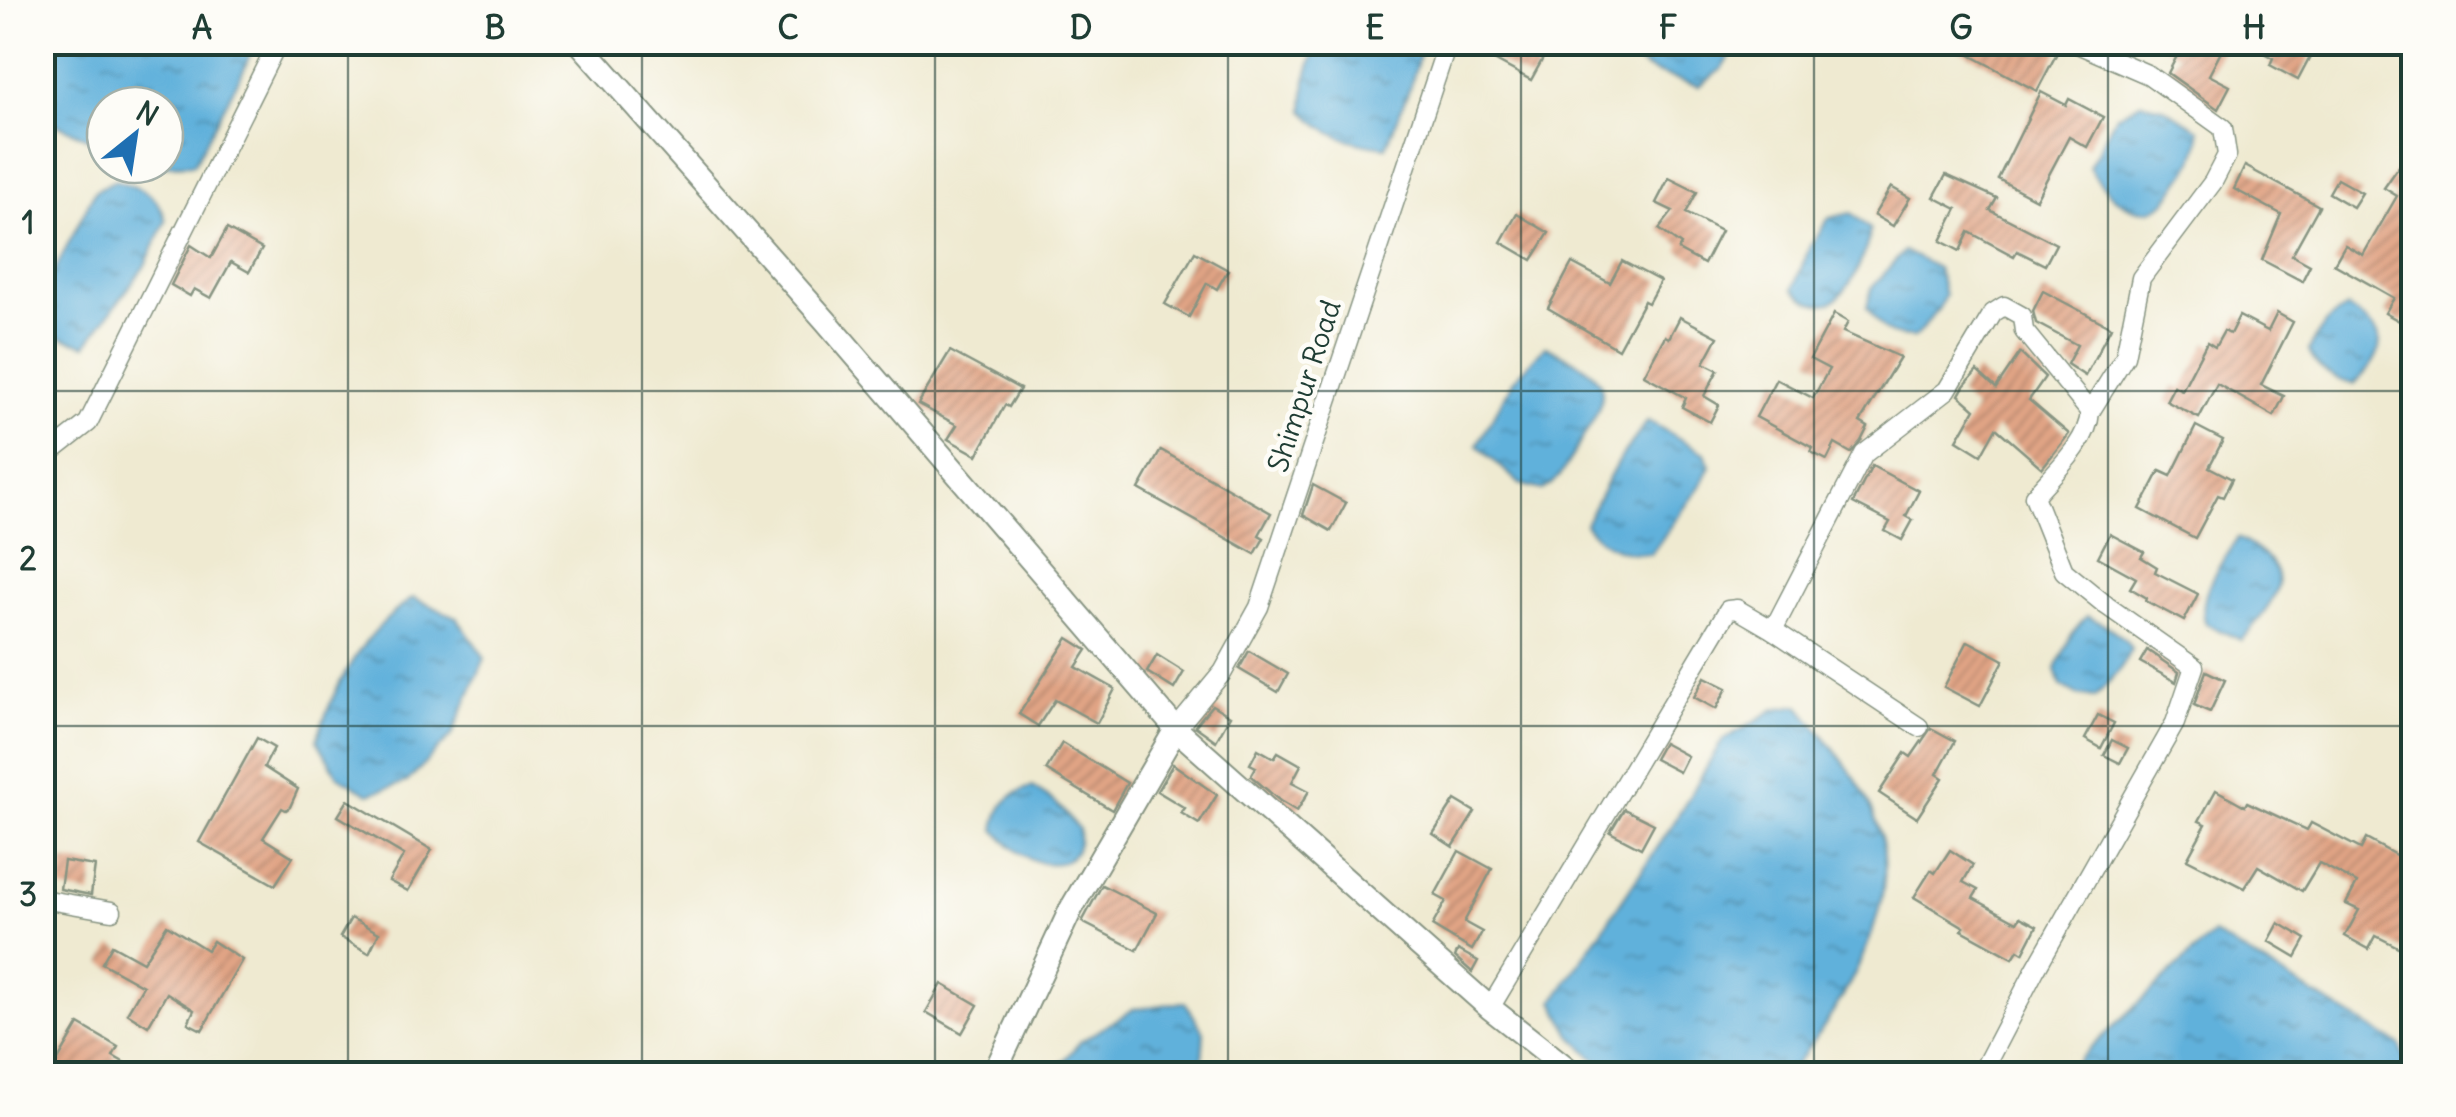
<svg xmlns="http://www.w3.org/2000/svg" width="2456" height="1117" font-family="Delius,sans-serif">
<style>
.water{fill:url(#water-ripples);stroke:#407788;stroke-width:2.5}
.building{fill:url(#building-hatch)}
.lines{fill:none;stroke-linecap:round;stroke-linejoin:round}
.minor-casing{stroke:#879482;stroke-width:21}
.tertiary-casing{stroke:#879482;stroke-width:26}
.minor{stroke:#fff;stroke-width:18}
.tertiary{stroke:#fff;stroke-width:22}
.grid{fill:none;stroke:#1f3d34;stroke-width:2.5;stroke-opacity:0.55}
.labels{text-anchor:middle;stroke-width:9;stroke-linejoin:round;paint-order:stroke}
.street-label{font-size:28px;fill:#1f3d34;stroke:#fdfcf7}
.neatline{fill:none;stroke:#1f3d34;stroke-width:4}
.grid-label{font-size:32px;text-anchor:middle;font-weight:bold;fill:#1f3d34}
</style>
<defs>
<pattern id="water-ripples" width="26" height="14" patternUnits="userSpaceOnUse" patternTransform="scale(2.5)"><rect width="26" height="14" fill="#61b1db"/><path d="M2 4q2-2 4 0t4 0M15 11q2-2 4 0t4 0" fill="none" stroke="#4f91b2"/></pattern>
<pattern id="building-hatch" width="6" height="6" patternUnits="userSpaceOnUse" patternTransform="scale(2.5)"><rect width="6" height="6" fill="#e1a485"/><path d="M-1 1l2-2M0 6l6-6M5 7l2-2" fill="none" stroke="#b6876e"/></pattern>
</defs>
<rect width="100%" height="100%" fill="#fdfcf7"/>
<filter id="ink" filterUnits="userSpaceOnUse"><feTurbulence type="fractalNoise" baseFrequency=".01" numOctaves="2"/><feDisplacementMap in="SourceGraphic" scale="20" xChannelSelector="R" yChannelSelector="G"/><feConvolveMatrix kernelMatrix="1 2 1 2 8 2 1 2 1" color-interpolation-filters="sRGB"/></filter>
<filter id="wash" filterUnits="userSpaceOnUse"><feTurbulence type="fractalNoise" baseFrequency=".0048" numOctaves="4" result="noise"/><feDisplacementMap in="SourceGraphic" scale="40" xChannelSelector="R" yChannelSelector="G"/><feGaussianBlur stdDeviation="2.25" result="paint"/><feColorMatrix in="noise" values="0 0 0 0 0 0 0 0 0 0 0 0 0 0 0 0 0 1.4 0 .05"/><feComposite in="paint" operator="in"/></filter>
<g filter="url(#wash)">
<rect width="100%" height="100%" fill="#efead1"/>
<g class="water">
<path d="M43 42H254V43L245 67 194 164 162 165H165V105H105V146L43 118Z"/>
<path d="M1317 43H1423L1410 87 1386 147C1352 143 1328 136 1304 111L1306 80Z"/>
<path d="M1605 43H1739L1723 68 1699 86 1653 72Z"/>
<path d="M2142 102 2164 108 2199 129C2201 147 2195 159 2185 174 2178 183 2170 200 2160 206 2133 223 2100 187 2089 167L2116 116Z"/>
<path d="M115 180C141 189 158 192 166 221L144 267 86 345 57 336 44 309 50 280 95 191Z"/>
<path d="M1851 213 1870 229C1869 249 1847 304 1823 304 1812 305 1801 296 1793 289L1810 246 1829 218Z"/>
<path d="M1904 251 1937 268 1945 295 1939 308 1915 337C1886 338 1882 329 1867 307L1871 289Z"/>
<path d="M2347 308C2389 333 2389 352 2354 384 2334 380 2317 371 2309 351 2318 331 2327 319 2347 308Z"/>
<path d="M1545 346C1614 378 1615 386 1576 449 1565 467 1562 480 1542 490L1520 484 1477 445 1514 380Z"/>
<path d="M1648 421 1705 453 1710 466 1700 486 1651 554C1622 554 1603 547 1585 524L1617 463Z"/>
<path d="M2238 538C2300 572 2280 596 2241 640L2206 624C2195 595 2223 561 2238 538Z"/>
<path d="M413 598 456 617 485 658 452 735 407 782 369 794 338 776 317 740C335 683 362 633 413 598Z"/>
<path d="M2087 616C2103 624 2122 632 2131 649L2119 671 2095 697 2077 695 2061 686 2056 669 2072 634Z"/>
<path d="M1799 705C1831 746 1871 788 1882 841 1898 915 1835 1021 1787 1074H1611L1572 1037 1554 1001 1672 826 1722 741 1775 709Z"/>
<path d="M1032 787 1055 802 1079 829C1081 868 1047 871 1020 853 1011 847 1003 837 995 830 998 806 1009 793 1032 787Z"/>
<path d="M2213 934 2401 1046 2408 1074H2069L2080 1058Z"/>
<path d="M1185 1002 1204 1032 1202 1061 1185 1074H1052L1081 1041 1134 1009Z"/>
</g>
<g id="blocks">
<g class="building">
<path d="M1461 42H1496L1508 50 1513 42H1552L1531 80Z"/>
<path d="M1946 42H2045L2059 49 2037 91Z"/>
<path d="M2157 42H2209L2222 50 2209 75 2230 86 2218 109 2168 73 2178 54Z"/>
<path d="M2242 42H2318L2298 80 2270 65 2273 58Z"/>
<path d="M2041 92 2066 105 2069 99 2103 117 2087 147 2069 137 2036 199 1998 179Z"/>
<path d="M2414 145V205L2404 217 2414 223V305L2403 323 2385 313 2394 298 2334 264 2345 245 2363 255 2397 196 2384 188Z"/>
<path d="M2245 166 2319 206 2292 255 2310 265 2302 281 2262 260 2281 214 2234 189Z"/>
<path d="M1946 175 1997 198 1990 210 2056 244 2045 265 2017 251 2014 256 1969 232 1960 251 1941 241 1957 209 1934 197Z"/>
<path d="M1669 178 1697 192 1686 213 1721 231 1704 264 1678 250 1681 245 1659 229 1673 211 1656 203Z"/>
<path d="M2337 179 2362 193 2353 207 2329 193Z"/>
<path d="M1891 187 1910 198 1893 226 1874 215Z"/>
<path d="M1517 214 1549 233 1532 260 1501 242Z"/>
<path d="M227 229 262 249 249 272 231 262 211 298 194 289 190 296 171 285 191 245 211 258Z"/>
<path d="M1195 252 1228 270 1217 289 1207 283 1189 317 1165 304Z"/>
<path d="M1622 261 1660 281 1648 303 1644 301 1618 349 1548 308 1572 263 1610 283Z"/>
<path d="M2043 291 2111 327 2085 376 2067 364 2077 345 2036 323 2033 311Z"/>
<path d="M2277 313 2293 322 2261 385 2284 396 2274 416 2217 384 2199 418 2166 401 2174 386 2182 390 2207 342 2215 347 2224 331 2230 334 2239 316 2268 331Z"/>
<path d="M1834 314 1848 322 1843 332 1900 357 1860 422 1868 427 1861 441 1851 453 1835 444 1827 460 1811 452 1813 448 1756 417 1776 379 1813 398 1829 369 1810 359Z"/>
<path d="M1680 317 1718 337 1704 363 1718 370 1704 396 1719 405 1710 422 1682 407 1686 398 1644 375 1665 336 1669 338Z"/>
<path d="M950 351 1020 389 1009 407 1005 405 977 455 948 439 957 425 918 404Z"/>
<path d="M2020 353 2045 377 2029 400 2069 434 2042 468 1996 428 1981 455 1957 440 1975 409 1959 395 1964 386 1977 371 1996 388Z"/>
<path d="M2196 426 2223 440 2209 467 2232 479 2223 497 2218 495 2195 538 2140 509 2160 471 2171 476Z"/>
<path d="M1161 450 1271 513 1259 535 1264 538 1255 554 1139 489Z"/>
<path d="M1872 466 1919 491 1906 516 1913 520 1902 540 1885 531 1890 522 1853 503Z"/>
<path d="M1313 485 1346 503 1331 531 1303 515Z"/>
<path d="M2110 534 2144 552 2141 557 2157 567 2155 572 2198 594 2184 621 2146 601 2147 598 2130 588 2136 578 2098 557Z"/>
<path d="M1068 638 1087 650 1076 667 1115 689 1097 723 1055 700 1038 726 1019 714Z"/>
<path d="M1968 641 2004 660 1980 706 1944 687Z"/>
<path d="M2147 650 2179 672 2176 682 2140 662Z"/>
<path d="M1249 651 1288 674 1278 692 1239 669Z"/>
<path d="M1157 655 1184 672 1174 689 1147 672Z"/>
<path d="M2206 671 2225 680 2210 712 2194 705Z"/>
<path d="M1705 677 1727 688 1716 709 1694 697Z"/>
<path d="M1212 705 1230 716 1216 741 1195 726Z"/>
<path d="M2098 715 2114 723 2101 748 2085 739Z"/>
<path d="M1931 728 1955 741 1937 774 1943 778 1917 818 1879 793 1905 753 1911 757Z"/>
<path d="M257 738 274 748 264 767 298 789 290 807 286 810 282 808 263 838 293 857 275 885 199 842Z"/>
<path d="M2112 740 2128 748 2120 763 2104 755Z"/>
<path d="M1062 743 1127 783 1112 810 1046 770Z"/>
<path d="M1663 743 1687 756 1679 772 1654 759Z"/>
<path d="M1258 749 1274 758 1278 752 1301 765 1292 782 1309 791 1297 811 1280 801 1251 776 1256 767 1250 764Z"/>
<path d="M1173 764 1217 795 1199 824 1181 813 1185 808 1157 791Z"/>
<path d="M2216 790 2245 806 2247 802 2307 830 2311 823 2361 849 2366 839 2414 865V955L2376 936 2369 949 2345 936 2359 910 2346 904 2357 883 2319 863 2302 891 2258 866 2244 888 2187 859 2206 824 2199 821Z"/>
<path d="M348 800 432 850 408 891 389 881 404 855 338 816Z"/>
<path d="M1455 800 1475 812 1453 847 1433 834Z"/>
<path d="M1624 809 1654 824 1641 848 1610 832Z"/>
<path d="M1950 850 1973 865 1963 882 1978 890 1973 898 2017 922 2020 917 2037 926 2023 953 2018 950 2013 958 1962 930 1964 927 1914 897 1931 870 1935 873Z"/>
<path d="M1459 851 1492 869 1464 922 1482 932 1472 950 1432 926 1446 901 1435 895Z"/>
<path d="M64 861 95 866 91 895 60 889Z"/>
<path d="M1102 885 1157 913 1137 950 1082 922Z"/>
<path d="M351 918 379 933 369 953 340 937Z"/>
<path d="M2279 923 2306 939 2296 957 2269 941Z"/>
<path d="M167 925 207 950 213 941 242 960 202 1030 188 1023 194 1010 167 993 148 1026 127 1013 143 986 102 963 112 945 143 962Z"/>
<path d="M1458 950 1478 961 1472 972 1455 957Z"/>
<path d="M942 984 978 1005 962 1033 926 1012Z"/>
<path d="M79 1024 118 1047 113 1056 144 1074H66L54 1067Z"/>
</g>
</g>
</g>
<g filter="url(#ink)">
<use href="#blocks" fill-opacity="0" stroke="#879482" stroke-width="2.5"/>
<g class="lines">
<defs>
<g id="minor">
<path d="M2073 42 2149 75 2223 128 2227 155 2213 182 2141 278 2125 356 2090 412"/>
<path d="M42 459 88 423 278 42"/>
<path d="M1773 630 1919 727"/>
<path d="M1176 729 1223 672 1259 607 1448 42"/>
<path d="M42 899 112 911"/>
<path d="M1490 1008 1728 610 1737 609 1773 630 1864 454 1947 390 1993 313 2004 306 2022 316 2024 331 2090 412C2088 444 2053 473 2034 496L2064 571 2107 606 2194 667 2175 723 2035 970 1981 1074"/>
</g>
<g id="tertiary">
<path d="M579 42 825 320 1176 729 1490 1008 1574 1074"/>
<path d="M994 1074 1071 909 1176 729"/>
</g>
</defs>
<use href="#minor" class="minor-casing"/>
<use href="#tertiary" class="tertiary-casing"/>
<use href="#minor" class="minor"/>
<use href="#tertiary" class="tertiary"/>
</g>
</g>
<path class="grid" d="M348 42V1074M642 42V1074M935 42V1074M1228 42V1074M1521 42V1074M1814 42V1074M2108 42V1074M42 391H2414M42 726H2414"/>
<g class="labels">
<g class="street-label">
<text transform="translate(1304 386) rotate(-72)" y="10">Shimpur Road</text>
</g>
</g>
<rect width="2456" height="1117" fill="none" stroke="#fdfcf7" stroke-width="110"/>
<g transform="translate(135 135) rotate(30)"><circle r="48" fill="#fdfcf7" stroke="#a4b0a9" stroke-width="2.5"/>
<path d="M0-8L18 38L0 25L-18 38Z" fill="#1f6fb2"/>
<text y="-15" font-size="28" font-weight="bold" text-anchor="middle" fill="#1f3d34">N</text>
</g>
<rect x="55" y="55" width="2346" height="1007" class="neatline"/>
<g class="grid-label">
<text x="202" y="39">A</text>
<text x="495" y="39">B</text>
<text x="788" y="39">C</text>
<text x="1081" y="39">D</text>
<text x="1375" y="39">E</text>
<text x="1668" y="39">F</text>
<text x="1961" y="39">G</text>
<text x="2254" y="39">H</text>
<text x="28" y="234">1</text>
<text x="28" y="570">2</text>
<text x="28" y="906">3</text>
</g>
</svg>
